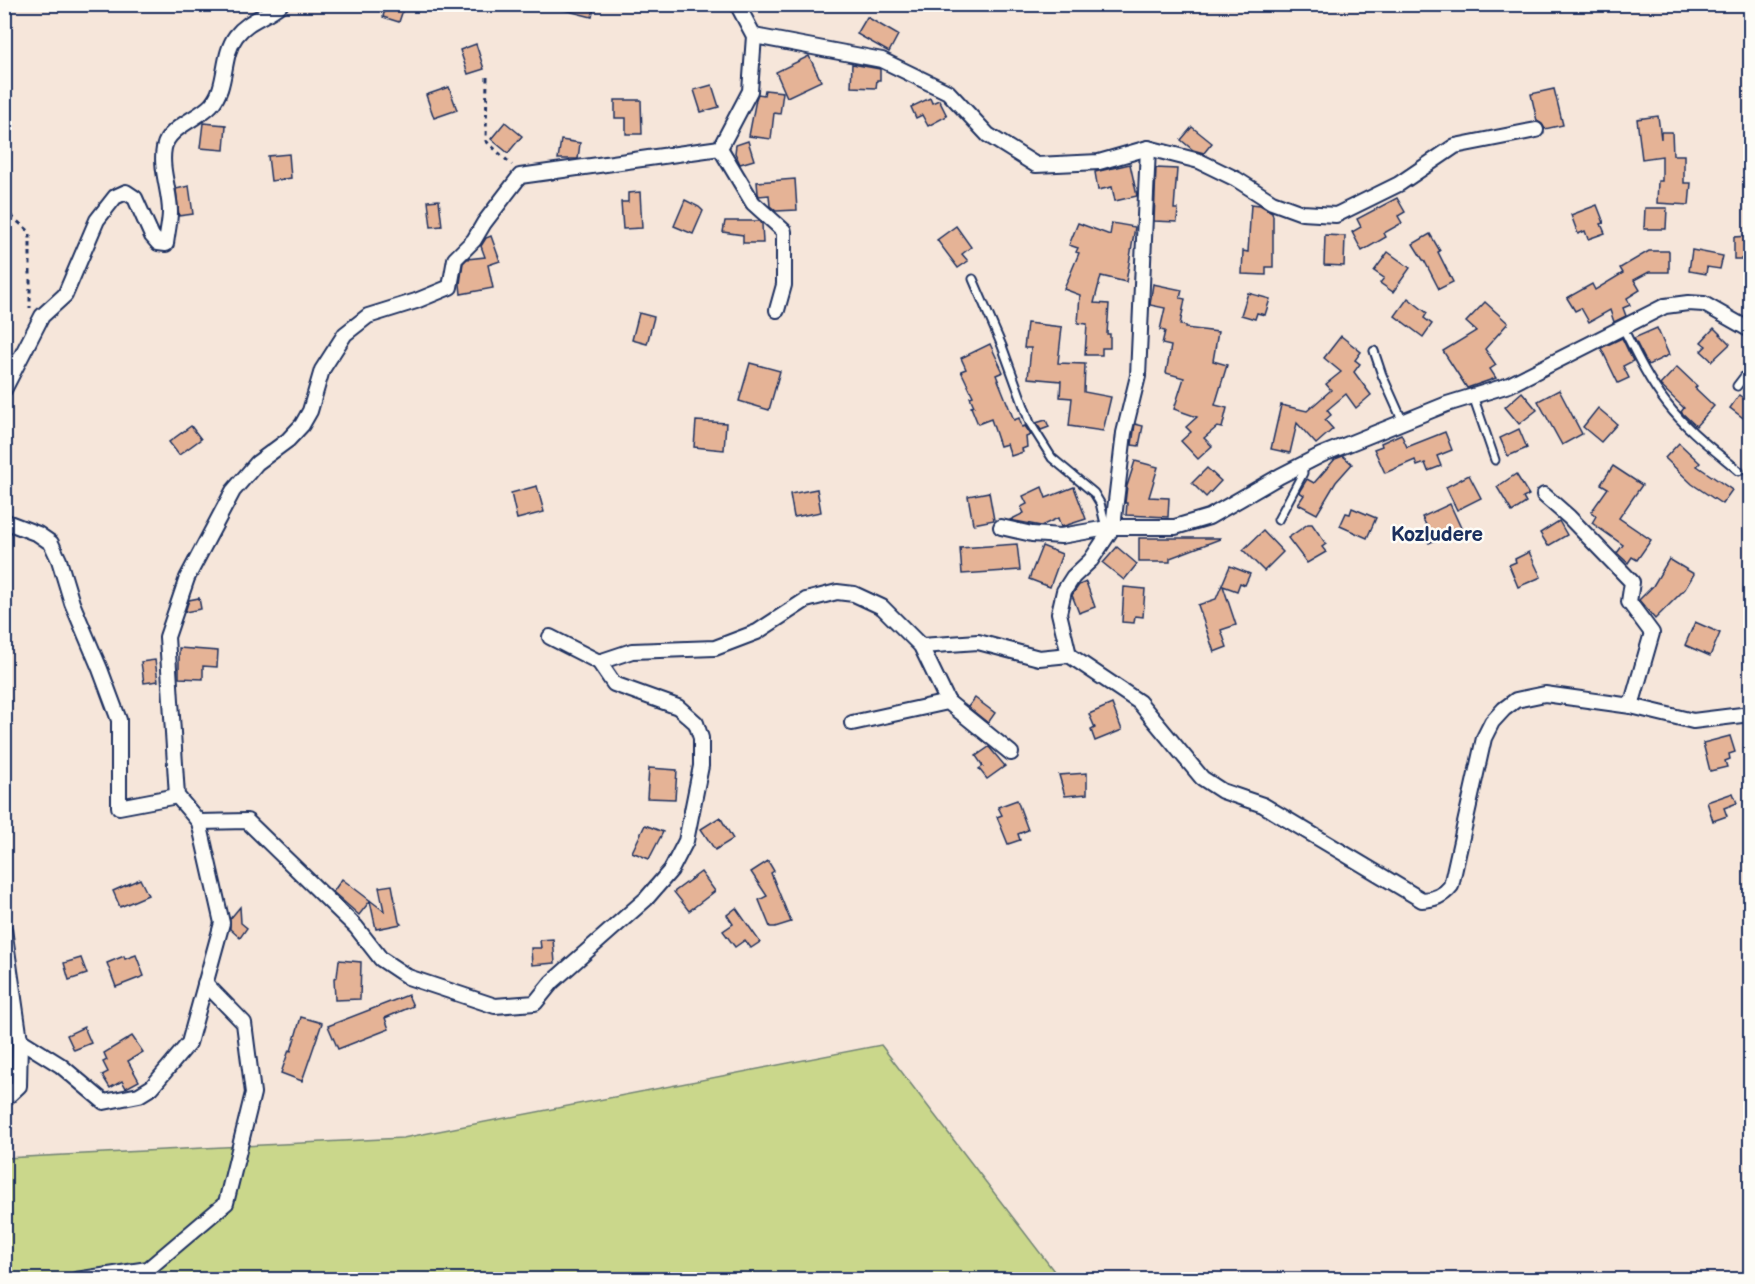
<svg xmlns="http://www.w3.org/2000/svg" width="1755" height="1284" font-family="'Balsamiq Sans',sans-serif">
<style>
.green{fill:#cad78b;stroke:#728374;stroke-width:1.5}
.building{fill:#e5b396;stroke:#1b2f5e;stroke-width:1.5}
.lines{fill:none;stroke-linecap:round;stroke-linejoin:round}
.service-casing{stroke:#1b2f5e;stroke-width:11}
.minor-casing{stroke:#1b2f5e;stroke-width:18}
.path{stroke:#1b2f5e;stroke-width:3;stroke-dasharray:4.5 4.5;stroke-linecap:butt}
.service{stroke:#fdfcf7;stroke-width:7}
.minor{stroke:#fdfcf7;stroke-width:14}
.labels{text-anchor:middle;stroke-width:5;stroke-linejoin:round;paint-order:stroke}
.quarter-label{font-size:20px;font-weight:bold;fill:#1b2f5e;stroke:#fdfcf7}
</style>
<rect width="100%" height="100%" fill="#f6e6da"/>
<filter id="ink" filterUnits="userSpaceOnUse"><feTurbulence type="fractalNoise" baseFrequency=".0167" numOctaves="2"/><feDisplacementMap in="SourceGraphic" scale="12" xChannelSelector="R" yChannelSelector="G"/><feConvolveMatrix kernelMatrix="1 2 1 2 8 2 1 2 1" color-interpolation-filters="sRGB"/></filter>
<g filter="url(#ink)">
<path class="green" d="M881 1045 1060 1279 5 1280V1158L403 1138Z"/>
<g class="building">
<path d="M386 4H405L399 22 383 17Z"/>
<path d="M560 4H595L592 17 560 9Z"/>
<path d="M867 17 898 35 889 52 857 34Z"/>
<path d="M476 44 484 69 468 74 460 50Z"/>
<path d="M809 56 821 81 787 97 776 72Z"/>
<path d="M852 64 880 69V80H877L876 88 851 87Z"/>
<path d="M712 85 719 107 701 112 694 90Z"/>
<path d="M449 87 457 110 434 118 426 95Z"/>
<path d="M1554 89 1563 125 1545 129 1542 124 1537 121 1531 94Z"/>
<path d="M765 90 783 92 780 114 774 113 771 139 749 136 756 99 758 94 764 95Z"/>
<path d="M930 98 932 103 939 100 947 116 928 126 922 115 916 118 911 107Z"/>
<path d="M615 100H641L642 134H626V118H615Z"/>
<path d="M1658 116 1661 139V132H1672L1673 155H1684V183H1691L1689 205 1657 203 1658 181H1662V156L1642 159 1637 119Z"/>
<path d="M505 122 522 136 508 153 491 139Z"/>
<path d="M203 123 226 125 224 150 200 148Z"/>
<path d="M1192 127 1212 143 1204 153 1193 150 1181 140Z"/>
<path d="M561 140 580 143 578 159H558Z"/>
<path d="M748 141 754 160 740 164 735 153 736 145Z"/>
<path d="M289 154 291 178 271 181 268 156Z"/>
<path d="M1130 164 1137 196 1115 201 1112 187 1098 190 1095 172Z"/>
<path d="M1156 168 1177 169 1174 209H1178L1177 222 1154 221Z"/>
<path d="M795 179 797 210 776 211 770 206 769 195 759 196 758 193 757 182Z"/>
<path d="M189 186 193 214 179 216 176 189Z"/>
<path d="M640 192 642 228 623 229 621 202H628V193Z"/>
<path d="M1397 198 1405 212 1398 216 1402 223 1384 233 1386 237 1362 251 1352 232 1361 227 1357 219Z"/>
<path d="M439 200 442 226 431 227 428 201Z"/>
<path d="M685 200 699 207 703 211 693 234 674 226Z"/>
<path d="M1251 204 1260 205 1272 212 1273 216V267H1266V275L1242 274 1243 251 1248 252Z"/>
<path d="M1597 205 1604 223 1601 224 1605 233 1588 239 1585 231 1578 234 1571 215Z"/>
<path d="M1645 208H1667L1666 229H1644Z"/>
<path d="M725 221H760L762 224 763 243H743V235L723 232Z"/>
<path d="M1078 223 1110 235 1112 223 1135 227 1126 282 1101 276 1094 303 1109 304 1107 334H1110V348H1102V355H1085L1087 324 1078 323 1080 295 1064 289 1079 253 1076 252 1078 248 1069 245Z"/>
<path d="M956 226 971 247 962 254 968 261 958 268 937 240Z"/>
<path d="M1430 234 1440 251 1438 252 1453 282 1439 289 1424 260H1423L1413 244Z"/>
<path d="M1325 235 1345 236 1344 266 1324 265Z"/>
<path d="M491 236 500 261 488 265 493 288 461 294 460 284 463 263 467 259 485 257 481 246 486 238Z"/>
<path d="M1750 236V259H1734V237Z"/>
<path d="M1692 250 1723 256 1720 269 1707 267 1706 274 1689 271Z"/>
<path d="M1649 251H1669V272H1649L1634 280 1640 290 1627 298 1630 305 1623 308 1626 316 1614 322 1610 310 1589 322 1581 308 1575 311 1567 298 1592 284 1595 290 1623 273 1620 268Z"/>
<path d="M1388 252 1410 268 1393 292 1380 283 1384 278 1374 271Z"/>
<path d="M1153 284 1182 290 1180 298 1185 299 1180 325 1186 326 1185 328 1218 332 1213 361 1227 365 1215 405 1227 408 1222 428 1217 427 1204 438 1212 446 1198 459 1181 441 1191 432 1186 427 1197 417 1174 409 1184 378 1166 373 1171 346 1162 344 1165 331 1160 330 1165 308 1150 305Z"/>
<path d="M1248 293 1270 299 1265 315 1257 313 1255 319 1241 315Z"/>
<path d="M1408 298 1427 313 1424 318 1432 324 1423 337 1395 316Z"/>
<path d="M1485 302 1508 323 1485 349 1496 365 1490 369 1496 378 1467 388 1443 351 1476 331 1466 322Z"/>
<path d="M639 313 654 317 647 344 632 340Z"/>
<path d="M1027 323 1062 327 1058 363 1085 364 1084 392 1111 397 1103 431 1069 426 1072 398 1060 397 1061 381 1028 378 1031 348H1024Z"/>
<path d="M1657 328 1669 355 1648 365 1634 338Z"/>
<path d="M1714 328 1730 344 1712 361 1701 351 1706 346 1701 342Z"/>
<path d="M1341 336 1361 352 1355 360 1360 364 1354 372 1371 395 1356 408 1346 394 1327 410 1331 415 1325 420 1333 429 1316 444 1297 423 1290 453 1271 449 1281 405 1307 411 1331 390 1326 384 1341 372 1324 358Z"/>
<path d="M1622 338 1633 361 1623 366 1629 378 1618 383 1601 348Z"/>
<path d="M990 344 1003 372 996 375 1014 420 1019 418 1022 427 1025 426 1031 435 1026 437 1027 447 1022 449 1023 452 1011 456 1007 444 1000 446 991 419 978 424 971 407 974 406 970 397 973 396 961 371 966 369 961 358Z"/>
<path d="M750 363 780 371 769 410 739 401Z"/>
<path d="M1677 367 1697 386 1695 388 1714 406 1696 426 1681 412 1684 408 1660 385Z"/>
<path d="M1559 390 1582 434 1562 445 1538 401Z"/>
<path d="M1522 392 1537 410 1519 424 1505 407Z"/>
<path d="M1739 395 1750 403V423L1730 408Z"/>
<path d="M1598 408 1617 424 1601 442 1583 427Z"/>
<path d="M1046 420 1049 427 1041 430 1036 423Z"/>
<path d="M696 421 726 423 724 450 694 447Z"/>
<path d="M1135 424 1143 426 1139 446 1132 445Z"/>
<path d="M191 426 201 439 179 455 169 442Z"/>
<path d="M1519 429 1527 448 1508 456 1500 438Z"/>
<path d="M1445 432 1452 450 1437 456 1441 466 1428 471 1425 463 1417 466 1415 460 1385 473 1374 449 1382 446 1381 443 1401 434 1407 447Z"/>
<path d="M1679 443 1700 463 1697 466 1732 490 1722 504 1692 484 1665 458Z"/>
<path d="M1343 456 1352 464 1336 482 1317 514 1298 504 1304 495 1299 492 1307 479 1314 483 1335 459Z"/>
<path d="M1135 461 1158 467 1149 497 1169 498 1168 517 1126 515 1127 503H1125L1127 486Z"/>
<path d="M1613 466 1642 485 1619 518 1651 540 1637 560 1632 557 1628 563 1617 553 1623 545 1592 523 1596 516 1591 512 1608 488 1601 484Z"/>
<path d="M1207 468 1221 481 1206 497 1192 483Z"/>
<path d="M1516 474 1529 495 1523 498 1526 503 1512 512 1497 487Z"/>
<path d="M1469 475 1481 498 1457 510 1446 487Z"/>
<path d="M537 486 544 512 517 519 511 493Z"/>
<path d="M1042 487 1046 498 1074 487 1086 519 1061 527 1058 518 1041 526 1010 520 1024 513 1021 507 1027 504 1023 496Z"/>
<path d="M817 489 821 512 794 517 790 494Z"/>
<path d="M989 492 994 520 973 524 968 496Z"/>
<path d="M1450 504 1461 528 1429 543 1424 531 1428 529 1422 517Z"/>
<path d="M1352 508 1376 518 1367 538 1340 526 1346 513 1350 514Z"/>
<path d="M1559 521 1567 535 1548 546 1540 533Z"/>
<path d="M1308 524H1312L1326 544 1322 547 1326 552 1307 563 1288 538Z"/>
<path d="M1263 531 1283 552 1264 571 1243 550Z"/>
<path d="M1139 538H1220V539L1170 558V562H1139Z"/>
<path d="M1017 544 1020 570 962 574 960 548Z"/>
<path d="M1042 546 1062 554 1050 587 1029 579Z"/>
<path d="M1117 547 1137 564 1124 580 1103 563Z"/>
<path d="M1529 552 1541 577 1518 587 1509 565 1516 562 1515 559Z"/>
<path d="M1669 559 1694 574 1685 589 1655 619 1639 600 1653 586Z"/>
<path d="M1230 566 1250 574 1245 585 1240 583 1237 591 1223 586 1236 625 1221 630 1227 647 1214 652 1198 605 1216 599Z"/>
<path d="M1086 582 1095 607 1079 613 1072 595 1079 585Z"/>
<path d="M1124 587 1145 589 1143 617 1135 616 1134 623 1122 622Z"/>
<path d="M199 598 201 609 185 612 189 600Z"/>
<path d="M1695 622 1720 633 1710 656 1685 645Z"/>
<path d="M179 648 218 651 217 667 203 666V679L179 678Z"/>
<path d="M155 660 158 681 144 683 141 662Z"/>
<path d="M975 698 995 713 988 723 968 707Z"/>
<path d="M1112 704 1122 730 1095 741 1091 730 1095 728 1089 714Z"/>
<path d="M1730 736 1735 752 1729 754 1730 759 1725 761 1727 767 1710 771 1703 743Z"/>
<path d="M989 747 1005 766 987 779 979 769 983 766 976 756Z"/>
<path d="M649 768 677 770 675 799 647 798Z"/>
<path d="M1087 773V794L1065 796 1059 775Z"/>
<path d="M1733 793 1737 803 1724 808 1727 816 1713 821 1707 802Z"/>
<path d="M1017 800 1028 830 1018 834 1020 840 1008 844 997 817 1002 815 998 807Z"/>
<path d="M720 817 733 839 715 850 701 829Z"/>
<path d="M645 825 663 832 649 859 632 852Z"/>
<path d="M768 861 774 871 771 873 791 922 775 927H770L759 900 767 896 751 872Z"/>
<path d="M701 872 715 891 689 911 674 892Z"/>
<path d="M140 879 148 895 120 907 113 891Z"/>
<path d="M342 879 384 911 379 887 392 885 399 922 401 924 376 929 370 901 359 915 333 892Z"/>
<path d="M240 907 241 923 247 928 240 938 230 929V919Z"/>
<path d="M736 908 760 942 751 948 745 940 735 947 723 931 733 924 727 915Z"/>
<path d="M553 939 555 963 532 965 531 948H541L540 940Z"/>
<path d="M136 955 144 976 116 987 107 963 124 956 125 959Z"/>
<path d="M81 958 87 974 69 980 64 963Z"/>
<path d="M339 960 361 962 360 999 335 1000 334 978 337 977Z"/>
<path d="M408 995 413 1006 385 1018 389 1029 338 1049 328 1026Z"/>
<path d="M301 1017 322 1023 302 1081 281 1073 289 1050 291 1051Z"/>
<path d="M84 1027 91 1043 74 1050 67 1035Z"/>
<path d="M132 1036 143 1052 128 1061 139 1081 126 1088 122 1081 110 1088 102 1075 108 1072 103 1062 107 1060 104 1053Z"/>
</g>
<g class="lines">
<defs>
<g id="service">
<path d="M973 279 1002 346 1030 423 1052 458 1094 493 1100 503 1106 528"/>
<path d="M1623 328C1636 354 1649 381 1667 404 1687 430 1714 450 1739 471"/>
<path d="M1374 351 1382 375 1403 422"/>
<path d="M1737 386 1750 369"/>
<path d="M1473 396 1495 460"/>
<path d="M1278 520 1303 473 1302 464"/>
</g>
<g id="minor">
<path d="M754 36 882 60 948 92 988 135 1036 165 1099 162 1148 148 1199 161 1236 179 1272 202 1302 213 1336 215 1399 184 1455 146 1536 130"/>
<path d="M720 148 753 203 784 231V285L777 310"/>
<path d="M4 390 42 316 65 295 97 220 115 197 126 192 135 198 152 236 158 243 166 244C167 234 170 222 170 212 170 191 160 169 164 148 168 127 198 119 211 105 228 87 221 56 236 36 248 20 266 17 281 4"/>
<path d="M1544 495 1569 517 1632 582 1629 602 1652 633 1631 706"/>
<path d="M4 521 38 534 51 543 59 560 72 603 100 669 119 720V807L177 796"/>
<path d="M1001 527 1032 534 1061 536 1113 527H1175L1209 517 1280 476 1321 455 1447 404 1509 385 1665 306 1688 303 1704 304 1750 330"/>
<path d="M921 646 978 642 1039 658 1069 655 1139 702 1202 778 1222 791 1263 805 1422 900C1434 900 1443 896 1451 886L1484 738 1492 722 1504 709 1516 700 1545 694 1631 706 1693 721 1750 714"/>
<path d="M1069 655 1059 613 1064 591 1073 577 1091 560 1113 527 1124 433 1138 376 1148 148"/>
<path d="M599 662 632 651 715 648 757 632 806 600 837 592 854 594 882 607 921 646 948 702"/>
<path d="M852 723 948 702 1011 753"/>
<path d="M199 822 247 821 356 927 381 959 408 977 495 1006 535 1003 552 982 646 899 671 870 686 841 701 766V738L696 723 678 707 614 684 599 662 550 637"/>
<path d="M4 929 20 1040 19 1086 4 1100"/>
<path d="M20 1040 60 1065 104 1102 139 1095 152 1087 189 1043 222 923 199 822 177 796 167 637 187 578 233 491 257 463 288 440 302 425 310 411 322 370 345 334 368 316 416 301 450 287 455 259 474 240 484 223 520 176 720 148 750 91 754 36 737 4"/>
<path d="M76 1280 148 1269 226 1203 253 1093 244 1023 205 983"/>
</g>
</defs>
<use href="#service" class="service-casing"/>
<use href="#minor" class="minor-casing"/>
<g class="path">
<path d="M487 77 486 141 512 165"/>
<path d="M4 210 30 232V308"/>
</g>
<use href="#service" class="service"/>
<use href="#minor" class="minor"/>
</g>
</g>
<g class="labels">
<g class="quarter-label">
<text x="1437" y="541">Kozludere</text>
</g>
</g>
<rect width="1755" height="1284" fill="none" stroke="#fdfcf7" stroke-width="24"/>
<rect x="12" y="12" width="1731" height="1260" fill="none" stroke="#1b2f5e" stroke-width="2" filter="url(#ink)"/>
</svg>
